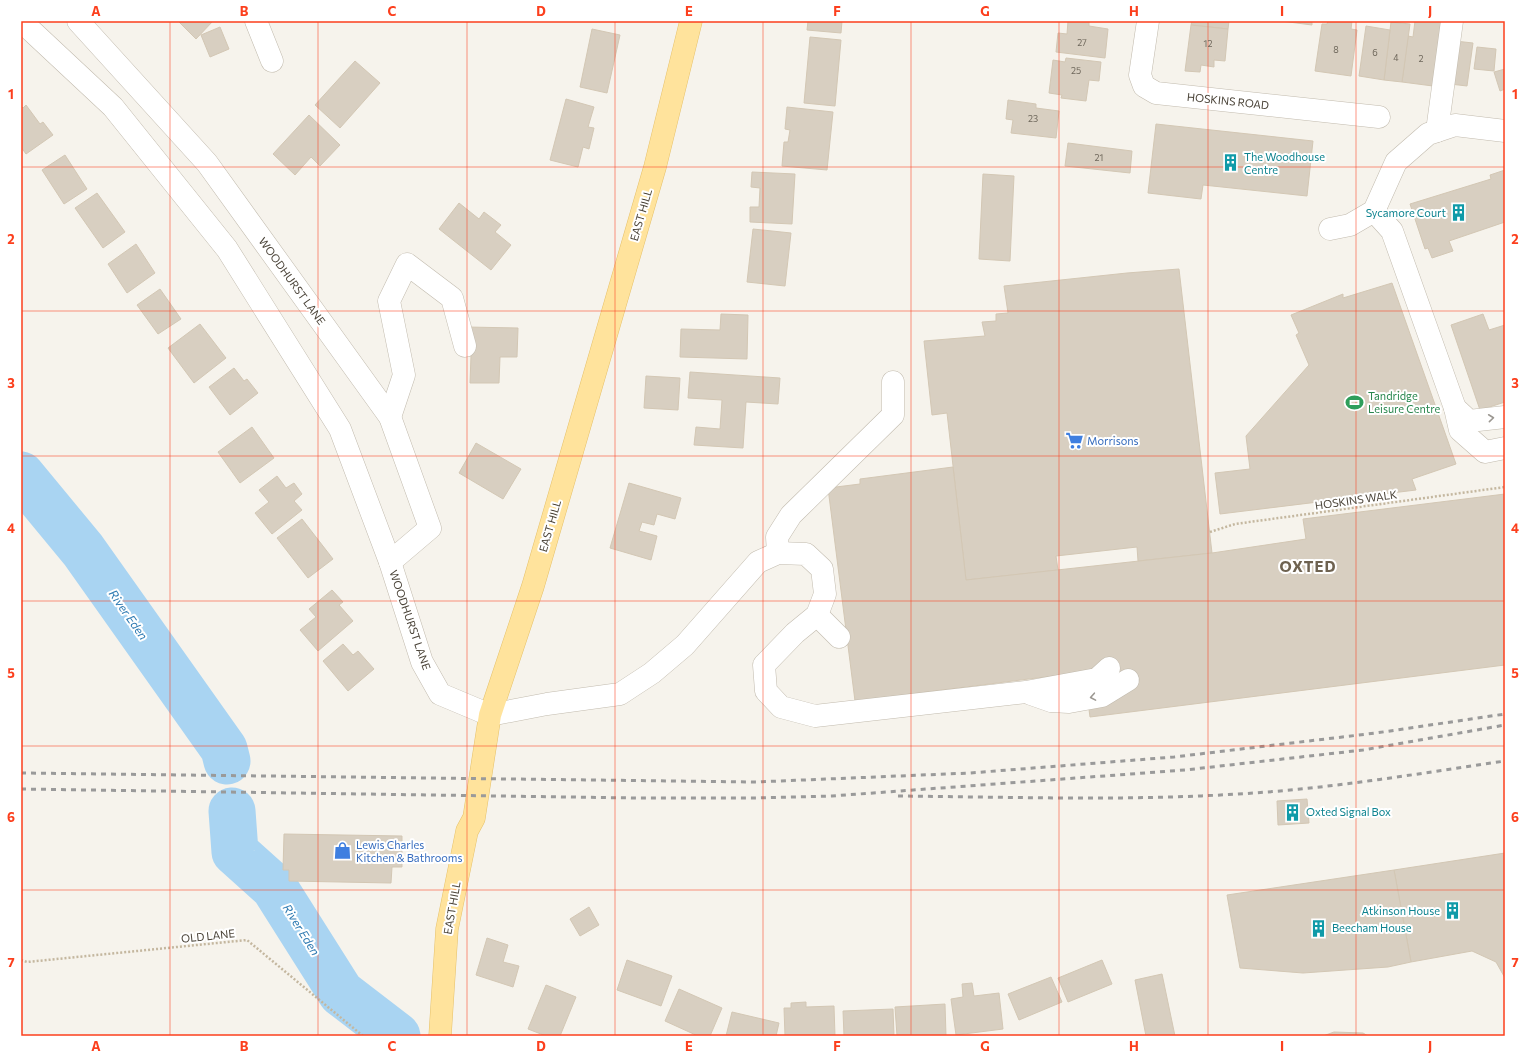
<svg xmlns="http://www.w3.org/2000/svg" width="1526" height="1057" font-family="Commissioner,sans-serif">
<style>
.lines{fill:none;stroke-linecap:round;stroke-linejoin:round}
.river{stroke:#a9d4f2;stroke-width:47}
.building{fill:#d8cfc1;stroke:#d3c7b4}
.minor-casing{stroke:#c2bbae;stroke-width:23}
.major-casing{stroke:#e6c16a;stroke-width:23}
.path{stroke:#c4b79f;stroke-width:2.5;stroke-dasharray:2 2;stroke-linecap:butt}
.minor{stroke:#fff;stroke-width:22}
.major{stroke:#ffe39c;stroke-width:22}
.rail{stroke:#9a9a9a;stroke-width:3;stroke-dasharray:5 5;stroke-linecap:butt}
.oneway{stroke:#9c9892}
.grid{fill:none;stroke:#fc3f1d;stroke-width:1;stroke-opacity:0.55}
.labels{text-anchor:middle;stroke-width:4;stroke-linejoin:round;paint-order:stroke}
.number-label{font-size:9px;fill:#6e675b}
.street-label{font-size:11px;fill:#4b4439;stroke:#fff}
.culture-label{font-size:11px;fill:#0d838f;stroke:#fff;text-anchor:start}
.leisure-label{font-size:11px;fill:#27864d;stroke:#fff;text-anchor:start}
.shop-label{font-size:11px;fill:#366cbe;stroke:#fff;text-anchor:start}
.water-label{font-size:12px;font-style:italic;fill:#2e7ab2;stroke:#fff}
.district-label{font-size:15px;font-weight:bold;letter-spacing:1px;fill:#6e6250;stroke:#fff}
.neatline{fill:none;stroke:#fc3f1d;stroke-width:1.5}
.grid-label{font-size:13px;text-anchor:middle;font-weight:bold;fill:#fc3f1d}
</style>
<rect width="100%" height="100%" fill="#f6f3ec"/>
<g class="lines">
<g class="river">
<path d="M21 475 83 550 224 749 227 761"/>
<path d="M232 811 235 852 274 887 341 993 397 1036"/>
</g>
</g>
<g class="building">
<path d="M178 21H213L196 39Z"/>
<path d="M808 21H842L841 33 807 30Z"/>
<path d="M1068 21H1089V26L1108 29 1105 58 1056 52 1058 33 1067 34Z"/>
<path d="M1192 21H1229L1228 29 1191 25Z"/>
<path d="M1281 21H1312V25Z"/>
<path d="M1328 21H1352L1351 29 1357 30 1351 76 1315 71 1322 24H1327Z"/>
<path d="M1415 21H1441L1433 86 1402 82 1408 36 1413 37Z"/>
<path d="M1391 22 1410 24 1402 82 1384 80Z"/>
<path d="M1191 25 1228 29 1225 61 1214 60V67L1201 65 1200 72 1185 71Z"/>
<path d="M1366 26 1390 30 1384 80 1359 76Z"/>
<path d="M220 27 229 49 210 57 201 35Z"/>
<path d="M592 29 620 35 607 93 580 87Z"/>
<path d="M810 37 841 40 835 106 804 103Z"/>
<path d="M1455 41 1473 43 1467 86 1450 84Z"/>
<path d="M1477 47 1496 49 1494 71 1474 69Z"/>
<path d="M1066 58 1101 62 1099 81 1089 80 1086 101 1061 98 1062 95 1049 93 1053 60 1065 62Z"/>
<path d="M355 61 380 83 340 128 315 105Z"/>
<path d="M1505 69V89L1500 91 1494 72Z"/>
<path d="M566 99 594 107 588 127 594 128 589 149 583 147 578 167 550 160Z"/>
<path d="M1008 100 1036 104V108L1059 111 1056 138 1011 133 1013 120 1006 119Z"/>
<path d="M26 105 40 124 43 122 53 135 26 154 21 147V106L23 108Z"/>
<path d="M787 107 833 112 827 170 782 166 784 142H788L790 130 785 129Z"/>
<path d="M309 115 340 145 320 166 311 157 295 175 273 154Z"/>
<path d="M1156 124 1313 141 1307 196 1203 185 1201 199 1148 193Z"/>
<path d="M1068 143 1132 151 1130 173 1065 166Z"/>
<path d="M65 155 87 189 64 204 42 170Z"/>
<path d="M1505 170V222L1449 241 1453 251 1432 258 1428 248 1425 249 1410 204 1491 179 1490 175Z"/>
<path d="M752 172 795 174 792 224 750 222V207H759L760 188 751 187Z"/>
<path d="M983 174 1014 176 1010 261 979 259Z"/>
<path d="M97 193 125 232 103 248 75 208Z"/>
<path d="M459 203 479 219 484 212 501 225 495 232 511 245 491 270 439 229Z"/>
<path d="M753 229 791 233 785 286 747 282Z"/>
<path d="M136 244 155 273 127 293 108 264Z"/>
<path d="M1179 269 1212 553 1138 561 1137 547 1056 556 1058 570 966 580 947 413 932 415 924 341 985 336 982 322 996 321V314L1008 313 1004 286 1127 273Z"/>
<path d="M1392 283 1456 464 1412 479 1416 490 1220 514 1215 473 1250 469 1246 436 1309 365 1296 335 1299 333 1291 315 1343 294V298Z"/>
<path d="M160 289 181 319 158 334 137 305Z"/>
<path d="M721 314 748 315 747 359 680 357 681 329 720 330Z"/>
<path d="M1483 314 1489 330 1505 325V402L1480 410 1451 325Z"/>
<path d="M200 324 226 358 194 383 168 348Z"/>
<path d="M467 327 518 328 517 357H500L499 383H470L471 356H466Z"/>
<path d="M234 368 244 381 247 379 258 393 230 415 209 387Z"/>
<path d="M690 372 780 378 778 404 746 402 743 448 694 445 696 427 720 429 722 400 688 398Z"/>
<path d="M646 376 680 378 678 410 644 408Z"/>
<path d="M252 427 274 458 240 483 218 452Z"/>
<path d="M476 443 521 469 503 499 459 473Z"/>
<path d="M953 467 966 580 1212 553 1306 539 1303 519 1505 494V665L1090 717 1084 672 855 701 828 488 860 484V479Z"/>
<path d="M277 476 286 488 294 483 302 494 294 501 302 510 272 534 255 513 269 502 259 490Z"/>
<path d="M629 483 681 498 675 519 657 514 654 525 642 522 639 531 657 536 651 560 610 548Z"/>
<path d="M302 519 333 559 308 578 277 538Z"/>
<path d="M332 590 343 602 339 605 353 621 318 651 300 630 316 617 309 609Z"/>
<path d="M343 644 353 655 358 651 374 669 348 691 323 661Z"/>
<path d="M1307 799 1309 823 1278 825 1277 801Z"/>
<path d="M284 834 402 836V867H392L391 883 289 881V870H283Z"/>
<path d="M1505 853V978L1496 962 1472 951 1411 962 1394 870Z"/>
<path d="M1394 870 1411 962 1388 967 1303 973 1240 968 1227 895Z"/>
<path d="M589 907 599 925 580 936 570 919Z"/>
<path d="M487 938 508 945 503 962 519 966 513 987 476 975Z"/>
<path d="M627 960 672 976 661 1006 617 990Z"/>
<path d="M1102 960 1112 984 1068 1002 1058 978Z"/>
<path d="M1162 974 1175 1036H1146L1135 980Z"/>
<path d="M1051 977 1062 1002 1019 1020 1008 994Z"/>
<path d="M972 983 974 996 999 993 1003 1029 956 1035 951 999 963 997 962 984Z"/>
<path d="M546 985 576 997 560 1036H546L528 1029Z"/>
<path d="M679 989 722 1008 710 1036H698L665 1021Z"/>
<path d="M806 1002V1007L834 1006 835 1036H785L784 1008H791V1003Z"/>
<path d="M945 1004 946 1036H897L895 1007Z"/>
<path d="M893 1009 894 1036H844L843 1011Z"/>
<path d="M732 1012 779 1023 776 1036H726Z"/>
<path d="M1334 1032 1363 1033 1368 1036H1323Z"/>
</g>
<g class="lines">
<defs>
<g id="minor">
<path d="M21 21 113 107 227 249 340 429 390 562 422 662 440 694 490 715 547 704 620 694 652 673 685 645 758 562 778 553 806 554 822 569 825 594 817 615 795 633 764 665 766 691 781 707 815 716 1026 692 1097 679 1109 668"/>
<path d="M78 21 207 163 390 417 430 528 390 562"/>
<path d="M256 21 272 61"/>
<path d="M1148 21 1140 75 1144 86 1156 93 1379 117"/>
<path d="M1437 131 1452 21"/>
<path d="M1374 211 1392 231 1455 408 1460 430 1485 452 1505 448"/>
<path d="M1330 229 1350 225 1374 211 1396 162 1428 134 1455 125 1505 131"/>
<path d="M1455 408 1469 421 1505 417"/>
<path d="M390 417 404 375 389 301 407 264 452 298 465 346"/>
<path d="M778 553 777 537 791 515 893 415V382"/>
<path d="M817 615 839 637"/>
<path d="M1031 694 1051 701 1069 702 1102 696 1128 680"/>
</g>
<path id="major" d="M440 1036 447 929 467 831 474 818 490 715 533 586 655 167 691 21"/>
</defs>
<use href="#minor" class="minor-casing"/>
<use href="#major" class="major-casing"/>
<g class="path">
<path d="M1210 532 1235 524 1505 487"/>
<path d="M21 960 27 962 247 940 363 1036"/>
</g>
<use href="#minor" class="minor"/>
<use href="#major" class="major"/>
<g class="rail">
<path d="M21 773 756 782 970 773 1174 757 1376 733 1505 714"/>
<path d="M21 789 636 798H756L832 796 1185 770 1363 750 1505 725"/>
<path d="M898 796C1011 797 1125 801 1238 794 1328 789 1416 774 1505 761"/>
</g>
</g>
<defs><path id="oneway-chevron" d="M-2-3.5L2.5 0L-2 3.5" fill="none" stroke-width="1.6" stroke-linecap="round" stroke-linejoin="round"/></defs>
<g class="oneway">
<use href="#oneway-chevron" transform="translate(1491 418) rotate(-6)"/>
<use href="#oneway-chevron" transform="translate(1093 697) rotate(170)"/>
</g>
<path class="grid" d="M170 21V1036M318 21V1036M467 21V1036M615 21V1036M763 21V1036M911 21V1036M1059 21V1036M1208 21V1036M1356 21V1036M21 167H1505M21 311H1505M21 456H1505M21 601H1505M21 746H1505M21 890H1505"/>
<defs>
<symbol id="building-bare" viewBox="-9 -9 18 18"><path d="M-4-6H4V6H1V3H-1V6H-4ZM-2.5-4.3h1.7v1.8h-1.7ZM.8-4.3h1.7v1.8H.8ZM-2.5-1h1.7V.8h-1.7ZM.8-1h1.7V.8H.8Z" fill="#0f9aa8" stroke="#fff" stroke-width="2.5" paint-order="stroke"/></symbol>
<symbol id="stadium-bare" viewBox="-9 -9 18 18"><path d="M0-5a6.5 5 0 1 0 0 10a6.5 5 0 1 0 0-10ZM-3.5-1.8h7v3.6h-7Z" fill="#2e9e5b" stroke="#fff" stroke-width="2.5" paint-order="stroke"/></symbol>
<symbol id="supermarket-bare" viewBox="-9 -9 18 18"><path d="M-6-5.5h2.5l.6 2H6L4.5 2H-2.5L-4.4-4H-6ZM-1.5 3.2a1.3 1.3 0 1 0 .1 0ZM3 3.2a1.3 1.3 0 1 0 .1 0Z" fill="#3f7fe0" stroke="#fff" stroke-width="2.5" paint-order="stroke"/></symbol>
<symbol id="shop-bare" viewBox="-9 -9 18 18"><path d="M-5-2.5h2.3a2.7 3.5 0 0 1 5.4 0H5L5.5 6h-11ZM-1.5-2.5h3a1.5 2.3 0 0 0-3 0Z" fill="#3f7fe0" stroke="#fff" stroke-width="2.5" paint-order="stroke"/></symbol>
</defs>
<g fill-rule="evenodd">
<use href="#building-bare" x="1218" y="150" width="25" height="25"/>
<use href="#building-bare" x="1446" y="200" width="25" height="25"/>
<use href="#stadium-bare" x="1342" y="390" width="25" height="25"/>
<use href="#supermarket-bare" x="1062" y="428" width="25" height="25"/>
<use href="#building-bare" x="1280" y="800" width="25" height="25"/>
<use href="#shop-bare" x="330" y="838" width="25" height="25"/>
<use href="#building-bare" x="1440" y="898" width="25" height="25"/>
<use href="#building-bare" x="1306" y="916" width="25" height="25"/>
</g>
<g class="labels">
<g class="number-label">
<text x="1082" y="46">27</text>
<text x="1208" y="47">12</text>
<text x="1336" y="53">8</text>
<text x="1375" y="56">6</text>
<text x="1396" y="61">4</text>
<text x="1421" y="62">2</text>
<text x="1076" y="74">25</text>
<text x="1033" y="122">23</text>
<text x="1099" y="161">21</text>
</g>
<g class="street-label">
<text transform="translate(1228 101) rotate(6)" y="4">HOSKINS ROAD</text>
<text transform="translate(641 215) rotate(-74)" y="4">EAST HILL</text>
<text transform="translate(292 281) rotate(54)" y="4">WOODHURST LANE</text>
<text transform="translate(1356 500) rotate(-8)" y="4">HOSKINS WALK</text>
<text transform="translate(550 526) rotate(-74)" y="4">EAST HILL</text>
<text transform="translate(410 620) rotate(71)" y="4">WOODHURST LANE</text>
<text transform="translate(452 908) rotate(-80)" y="4">EAST HILL</text>
<text transform="translate(208 936) rotate(-6)" y="4">OLD LANE</text>
</g>
<g class="culture-label">
<text x="1244" y="161">The Woodhouse<tspan x="1244" dy="13">Centre</tspan></text>
<text x="1446" y="217" text-anchor="end">Sycamore Court</text>
<text x="1306" y="816">Oxted Signal Box</text>
<text x="1440" y="915" text-anchor="end">Atkinson House</text>
<text x="1332" y="932">Beecham House</text>
</g>
<g class="leisure-label">
<text x="1368" y="400">Tandridge<tspan x="1368" dy="13">Leisure Centre</tspan></text>
</g>
<g class="shop-label">
<text x="1087" y="445">Morrisons</text>
<text x="356" y="849">Lewis Charles<tspan x="356" dy="13">Kitchen &amp; Bathrooms</tspan></text>
</g>
<g class="water-label">
<text transform="translate(128 615) rotate(55)" y="4">River Eden</text>
<text transform="translate(301 930) rotate(58)" y="4">River Eden</text>
</g>
<g class="district-label">
<text x="1308" y="572">OXTED</text>
</g>
</g>
<rect width="1526" height="1057" fill="none" stroke="#ffffff" stroke-width="44"/>
<rect x="22" y="22" width="1482" height="1013" class="neatline"/>
<g class="grid-label">
<text x="96" y="16">A</text>
<text x="244" y="16">B</text>
<text x="392" y="16">C</text>
<text x="541" y="16">D</text>
<text x="689" y="16">E</text>
<text x="837" y="16">F</text>
<text x="985" y="16">G</text>
<text x="1134" y="16">H</text>
<text x="1282" y="16">I</text>
<text x="1430" y="16">J</text>
<text x="11" y="99">1</text>
<text x="1515" y="99">1</text>
<text x="11" y="244">2</text>
<text x="1515" y="244">2</text>
<text x="11" y="388">3</text>
<text x="1515" y="388">3</text>
<text x="11" y="533">4</text>
<text x="1515" y="533">4</text>
<text x="11" y="678">5</text>
<text x="1515" y="678">5</text>
<text x="11" y="822">6</text>
<text x="1515" y="822">6</text>
<text x="11" y="967">7</text>
<text x="1515" y="967">7</text>
<text x="96" y="1051">A</text>
<text x="244" y="1051">B</text>
<text x="392" y="1051">C</text>
<text x="541" y="1051">D</text>
<text x="689" y="1051">E</text>
<text x="837" y="1051">F</text>
<text x="985" y="1051">G</text>
<text x="1134" y="1051">H</text>
<text x="1282" y="1051">I</text>
<text x="1430" y="1051">J</text>
</g>
</svg>
